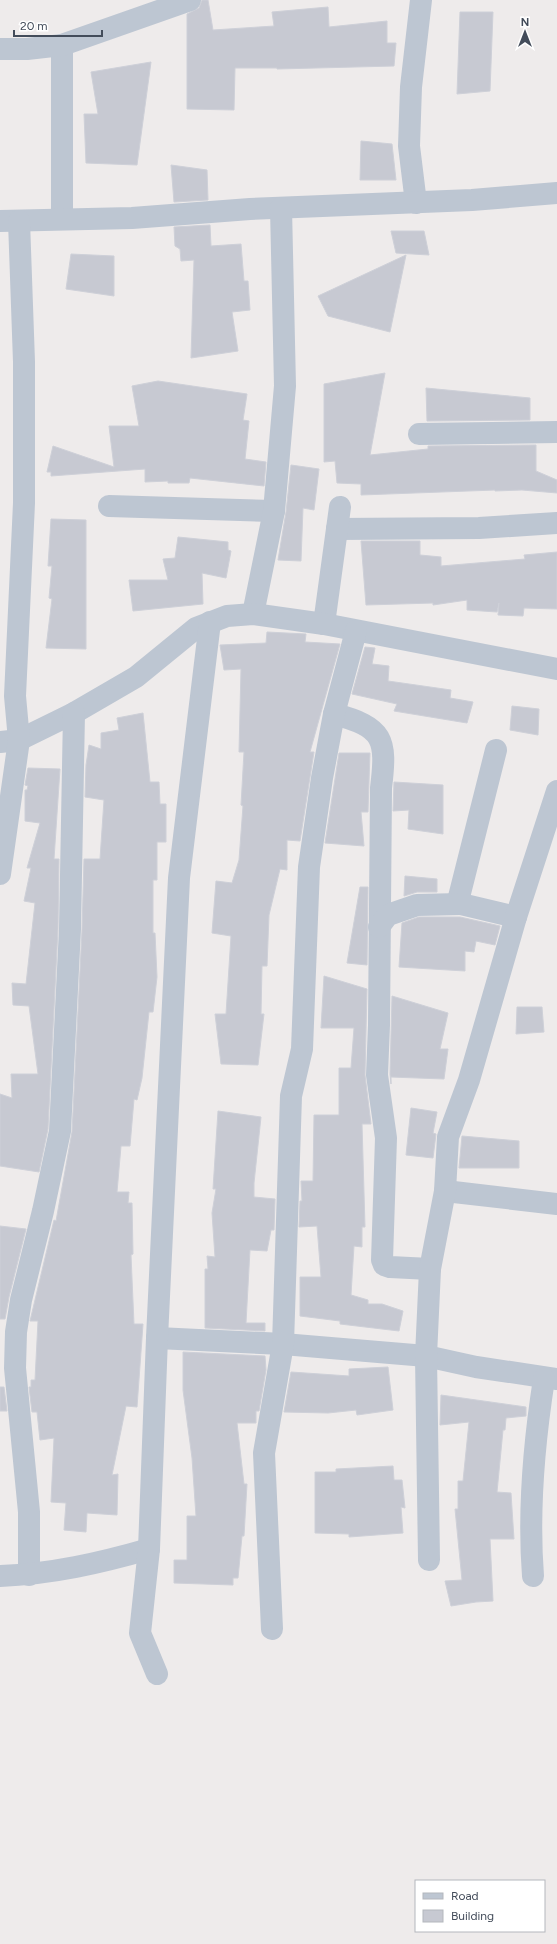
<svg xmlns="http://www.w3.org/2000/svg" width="557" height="1944" font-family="Figtree,sans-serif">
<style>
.building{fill:#c7c9d2;stroke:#ced0d8}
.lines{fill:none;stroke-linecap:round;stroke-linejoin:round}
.minor{stroke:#bdc6d2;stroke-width:22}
</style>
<rect width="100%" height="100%" fill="#eeebeb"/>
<g class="building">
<path d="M202 0H208L213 30 274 26 272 12 328 7 329 27 387 21V43H396L394 66 277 69V68H235L234 110 187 109V14L199 8Z"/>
<path d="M460 12H493L490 91 457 94Z"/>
<path d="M151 62 137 165 86 163 84 114H98L91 72Z"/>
<path d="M361 141 392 144 396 180H360Z"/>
<path d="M171 165 207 170 208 200 174 202Z"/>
<path d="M210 225 211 246 241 244 244 281H248L250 310 232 312 238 351 191 358 194 260 181 261 180 249 175 246 174 227Z"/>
<path d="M391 231H424L429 255 396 253Z"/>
<path d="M71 254 114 256V296L66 289Z"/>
<path d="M406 255 390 332 328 316 318 296Z"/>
<path d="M385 373 370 455 428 449V446L536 445V471L557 480V493L522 490 495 491V490L361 495V484L337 483 335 461 324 462V384Z"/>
<path d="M158 381 247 394 243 420 249 421 245 459 266 462 264 486 190 478 189 483H168V481L145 482V469L51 476V472H47L53 446 114 467 109 426H139L132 386Z"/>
<path d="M426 388 530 398V420L427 421Z"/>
<path d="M291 465 319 469 314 510 303 508 301 561 278 560 286 512Z"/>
<path d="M51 519 86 520V649L46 648 52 599 49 598 52 566H48Z"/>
<path d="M178 537 228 542V550L231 551 226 578 202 573 203 604 133 611 129 580H168L163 559 175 558Z"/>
<path d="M361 541H420V555L441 557V566L525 559 524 555 557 552V609L524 608 523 616 498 615 499 603 497 612 467 610V600L433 605V603L366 605Z"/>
<path d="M267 632 306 634 305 642 340 644 310 752H314L300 841 287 840V870L280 869 269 915 267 966H262L261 1014H264L258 1065 221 1064 215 1014H226L231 936 212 933 216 881 232 883 239 860 243 806 241 805 244 752H239L241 669 224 670 220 645 266 643Z"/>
<path d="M365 647 375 648 372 664 389 666 388 681 451 690 450 698 473 702 467 723 394 711 397 704 352 694Z"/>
<path d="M512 706 539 709 538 735 510 730Z"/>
<path d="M143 713 150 782H159L160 804H166V842H157V880H153V933H155L157 977 153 1012H149L142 1078 137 1100 134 1099 130 1146H121L117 1192H129L128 1203H132L133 1254 131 1255 134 1324H143L137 1407 126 1406 112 1475 118 1474 117 1515 87 1513 86 1532 64 1530 66 1503 51 1502 54 1438 40 1440 37 1412H32L29 1387H31V1380H35L38 1321H30L54 1220 56 1221 72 1132 82 930 84 859H100L104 800 85 797 86 765 89 745 101 749V733L119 730 117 718Z"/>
<path d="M339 753H370L368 812H361L364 846 325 843Z"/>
<path d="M28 768 60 769 54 859H59L58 929 48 1129 39 1172 0 1166V1094L12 1098 11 1074H38L29 1006 13 1005 12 983 26 984 35 903 24 901 31 868H27L40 823 25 821V790H27L28 786 25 785Z"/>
<path d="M394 782 443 785V834L408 829 409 810 393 811Z"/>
<path d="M405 876 437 879V892H417L404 896Z"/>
<path d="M360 887H368L367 965 347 963Z"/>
<path d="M419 917H460L500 926 495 945 476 941 474 952 465 951V971L399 967 402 923Z"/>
<path d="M324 976 367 989 365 1075 371 1124H362L365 1227H362V1247L354 1246 351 1295 368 1300V1304H382L403 1311 399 1331 340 1324V1321L300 1316V1277H321L317 1226 299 1227 300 1201H302L301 1181H313L314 1115H339V1068H351L354 1028H321Z"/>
<path d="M392 996 448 1013 440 1049H448L444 1079 391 1077V1084L390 1074Z"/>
<path d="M517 1007H542L544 1032 516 1034Z"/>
<path d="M411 1108 437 1112 433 1133 436 1134 433 1158 406 1155Z"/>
<path d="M218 1111 261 1117 254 1183V1197L275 1199 274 1230H271L267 1251 250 1250 246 1323H265V1331L205 1328V1269H208L207 1256 215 1257 212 1213 216 1189H213Z"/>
<path d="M462 1136 519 1141V1168H459Z"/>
<path d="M0 1226 26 1229 9 1297 5 1319H0Z"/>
<path d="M183 1352 265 1356 266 1370 259 1411H256V1423H237L244 1484H247L244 1536H242L238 1578H233V1585L174 1583V1560H187V1516H196L192 1458 183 1390Z"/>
<path d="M388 1367 393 1410 357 1415 356 1410 328 1413 284 1412 291 1372 349 1376V1369Z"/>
<path d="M0 1387H4L7 1411H0Z"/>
<path d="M441 1395 526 1407V1416L506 1418 505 1430H503L497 1492 511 1493 514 1539H490L493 1601 476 1602 451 1606 445 1581 462 1580 455 1509H458V1481H463L469 1422 440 1425Z"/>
<path d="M393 1466 394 1480H402L405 1508 401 1507 403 1533 349 1537V1534L315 1533V1472H336V1469Z"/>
</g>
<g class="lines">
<g class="minor">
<path d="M62 45V219"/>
<path d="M0 49H27L62 45 190 0"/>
<path d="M416 203 409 146 411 87 421 0"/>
<path d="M0 221 132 218 250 209 472 200 557 193"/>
<path d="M419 434 557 432"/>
<path d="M109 506 274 511"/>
<path d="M337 529 479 528 557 523"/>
<path d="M253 614 274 511 285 386 281 208"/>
<path d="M324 624 340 507"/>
<path d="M334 714C384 727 387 739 381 788L379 1025 377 1075 386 1138 382 1260 384 1265 390 1267 430 1269"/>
<path d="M0 742 19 740 74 713 136 677 196 628 227 616 253 614 324 624 557 669"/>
<path d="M496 750 458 901 461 904 516 917"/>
<path d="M0 874 19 740 15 696 24 503V362L19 221"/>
<path d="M379 927 388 915 417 905 461 904"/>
<path d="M445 1191 557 1204"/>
<path d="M157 1338 283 1344 426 1356 476 1367 557 1379"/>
<path d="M429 1560 426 1356 430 1269 445 1191 448 1137 469 1080 516 917 557 791"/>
<path d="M29 1575V1512L15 1368 16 1332 21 1300 43 1211 60 1131 70 929 74 713"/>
<path d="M0 1576C52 1574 100 1563 149 1549"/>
<path d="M533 1576C528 1511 534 1443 544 1379"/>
<path d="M272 1629 264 1453 283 1344 291 1096 302 1049 309 867 322 778 334 714 356 631"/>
<path d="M157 1674 140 1633 149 1549 157 1338 179 878 210 622"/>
</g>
</g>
<rect x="415" y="1880" width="130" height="52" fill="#ffffff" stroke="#b4b7bd"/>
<rect x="423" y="1893" width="20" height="6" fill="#bdc6d2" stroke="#b4b7bd"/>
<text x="451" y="1900" font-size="12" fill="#434c5a">Road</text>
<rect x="423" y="1910" width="20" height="12" fill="#c7c9d2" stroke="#b4b7bd"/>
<text x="451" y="1920" font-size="12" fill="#434c5a">Building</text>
<g transform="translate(525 32)" stroke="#ffffff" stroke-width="3" paint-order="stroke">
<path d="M0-3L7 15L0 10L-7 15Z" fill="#434c5a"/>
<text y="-6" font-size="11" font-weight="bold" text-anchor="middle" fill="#434c5a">N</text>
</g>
<path d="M14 30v6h88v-6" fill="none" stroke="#434c5a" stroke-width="2"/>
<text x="20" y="30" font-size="12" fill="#434c5a" stroke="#ffffff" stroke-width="3" paint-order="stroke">20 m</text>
</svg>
